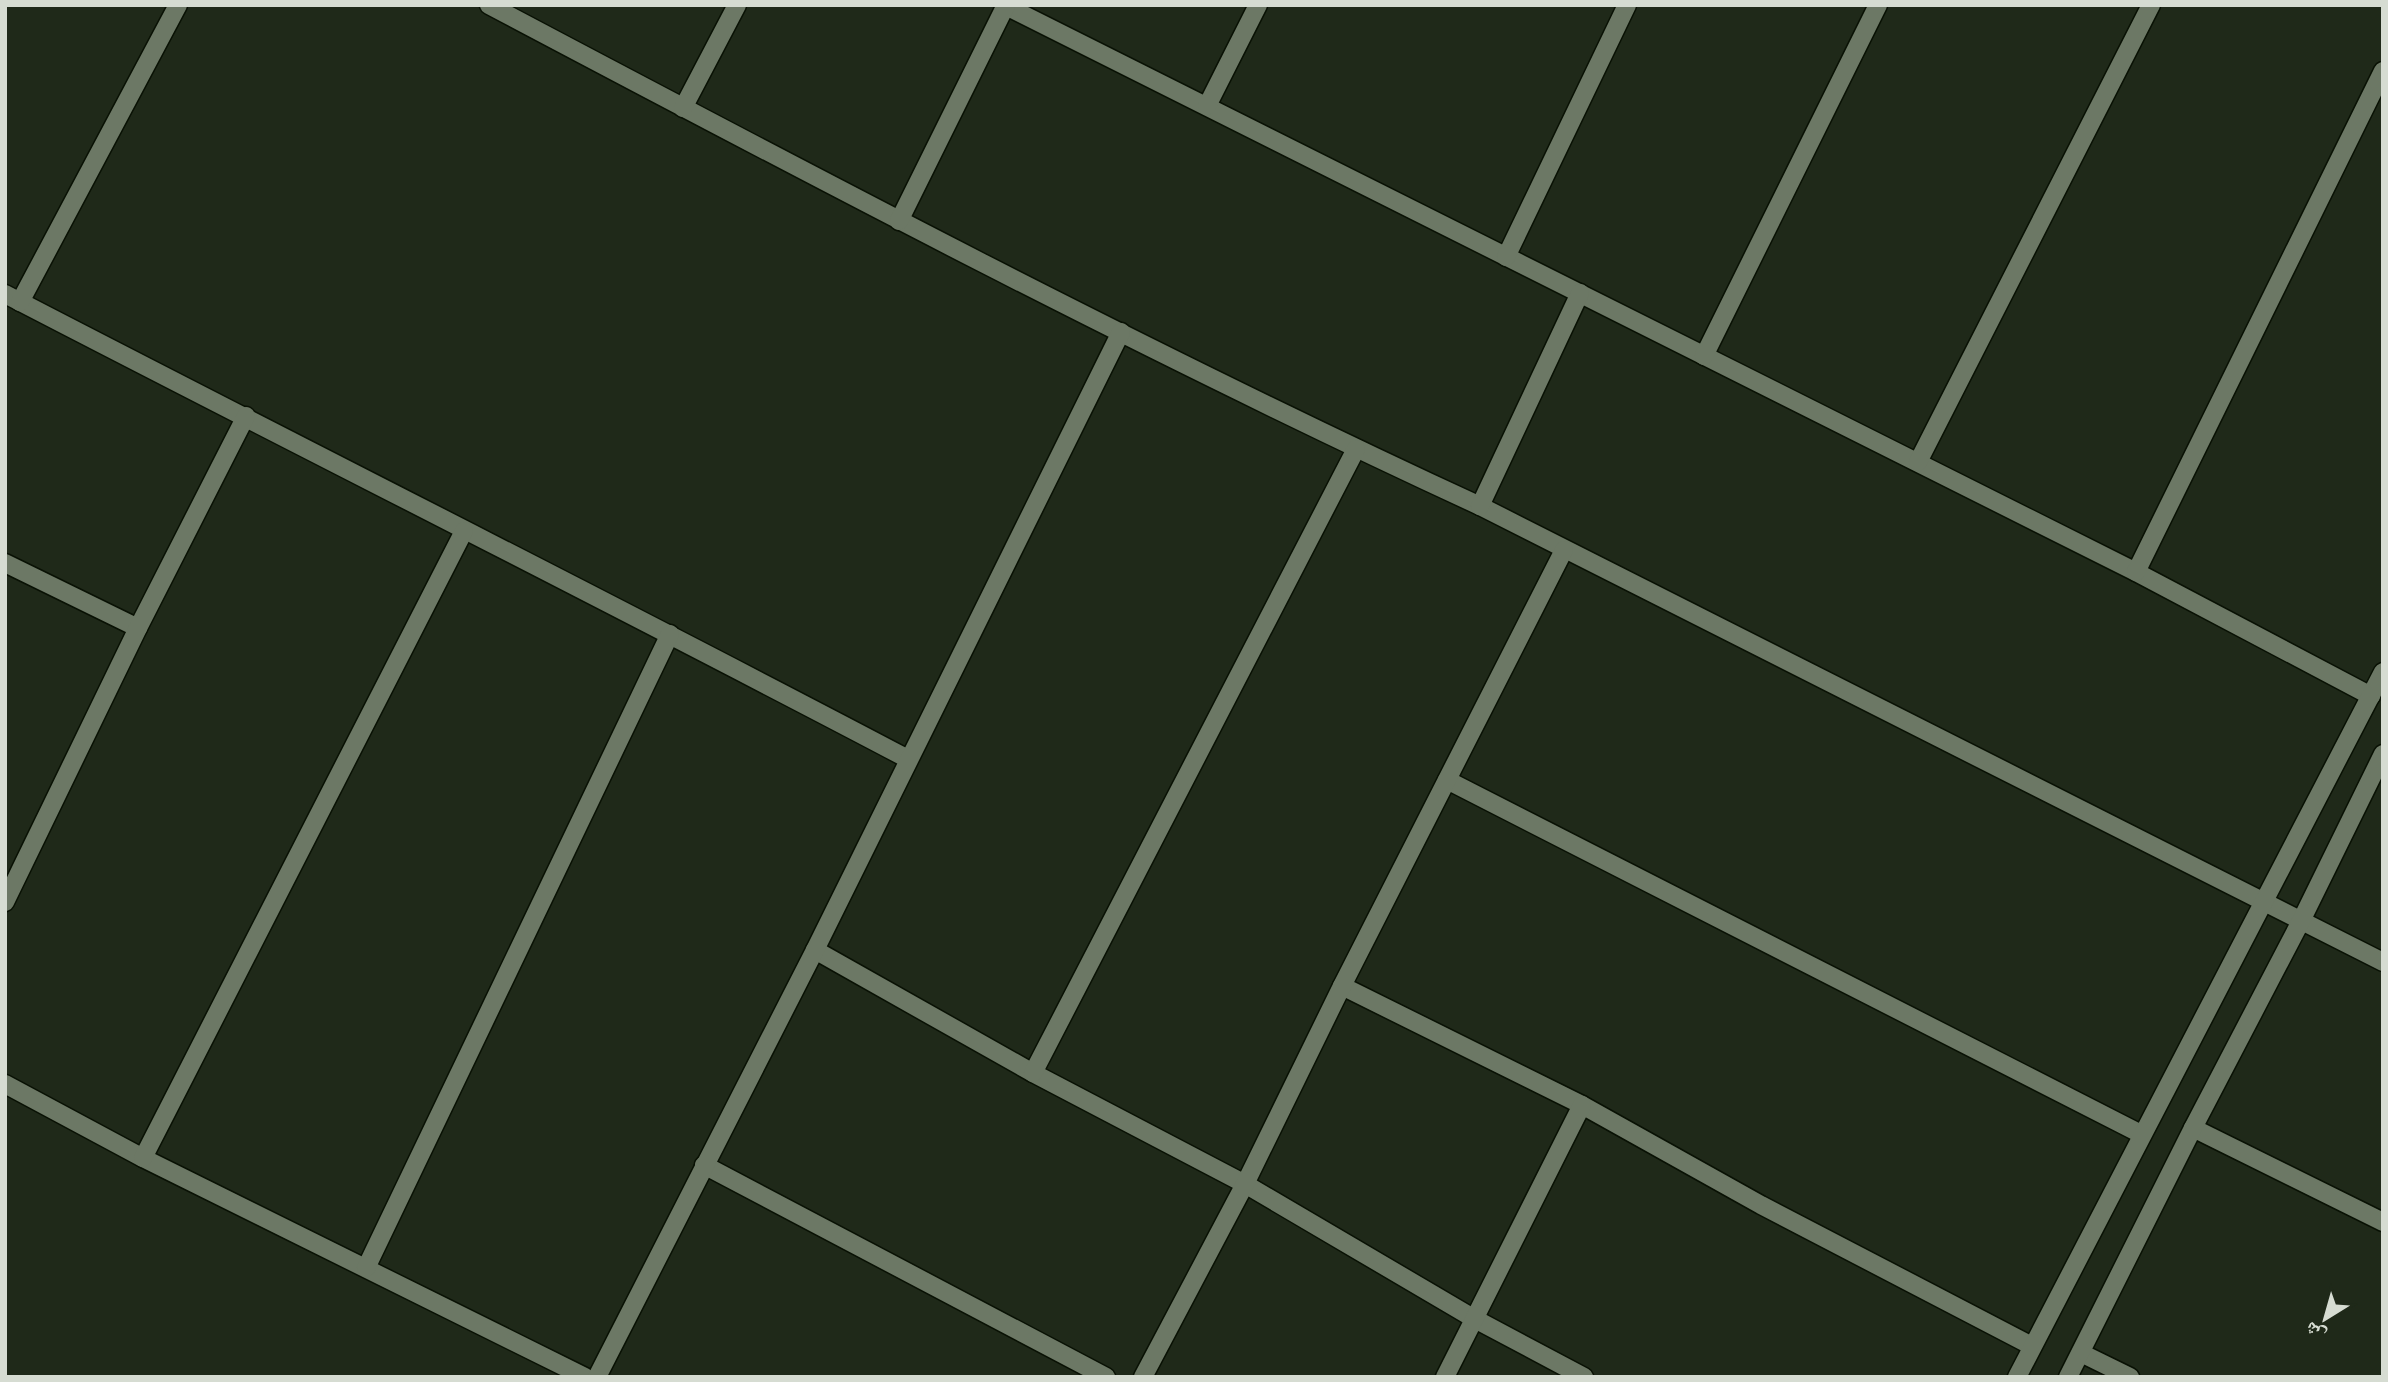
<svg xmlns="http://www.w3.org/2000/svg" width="2388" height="1382" font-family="Manrope,'Noto Naskh Arabic',sans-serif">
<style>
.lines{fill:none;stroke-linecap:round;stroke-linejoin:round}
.minor-casing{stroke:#091104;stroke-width:21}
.minor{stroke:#6c7865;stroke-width:18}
</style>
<rect width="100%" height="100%" fill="#1f2919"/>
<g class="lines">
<defs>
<g id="minor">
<path d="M489 5C816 178 1144 351 1480 506L2383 962"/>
<path d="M1006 6 2136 572 2371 696"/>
<path d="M1207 106 1258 5"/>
<path d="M683 108 737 5"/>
<path d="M899 221 1006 5"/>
<path d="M1506 257 1627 5"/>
<path d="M5 294C306 450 608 601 908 759"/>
<path d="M20 302 178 5"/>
<path d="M1704 356 1878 5"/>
<path d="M1918 462 2151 5"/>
<path d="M1480 506 1580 293"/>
<path d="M5 563 138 628"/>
<path d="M2136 572 2383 71"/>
<path d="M1447 780 2141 1134"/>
<path d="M5 902 138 628 246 416"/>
<path d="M815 950 1033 1073 1245 1184 1473 1318 1584 1377"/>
<path d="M1342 986 1582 1105 1761 1205 2032 1346"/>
<path d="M1033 1073 1356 449"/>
<path d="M5 1084 143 1158 585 1377"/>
<path d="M2193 1128 2383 1222"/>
<path d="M143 1158 464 531"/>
<path d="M704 1165 1106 1377"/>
<path d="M366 1268 670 634"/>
<path d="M2081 1353 2130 1377"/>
<path d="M597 1377 815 950 1121 332"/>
<path d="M1143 1377 1245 1184 1342 986 1564 550"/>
<path d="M1445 1377 1582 1105"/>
<path d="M2017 1377 2383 672"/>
<path d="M2068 1377 2193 1128 2301 921 2383 754"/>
</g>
</defs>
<use href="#minor" class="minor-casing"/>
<use href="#minor" class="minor"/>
</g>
<rect width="2388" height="1382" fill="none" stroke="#d6dcd2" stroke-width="14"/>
<g transform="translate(2325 1319) rotate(217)" stroke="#1f2919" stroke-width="5" paint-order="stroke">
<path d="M0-5L12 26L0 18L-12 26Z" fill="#d6dcd2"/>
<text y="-10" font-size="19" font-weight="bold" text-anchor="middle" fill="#d6dcd2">ش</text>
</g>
</svg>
